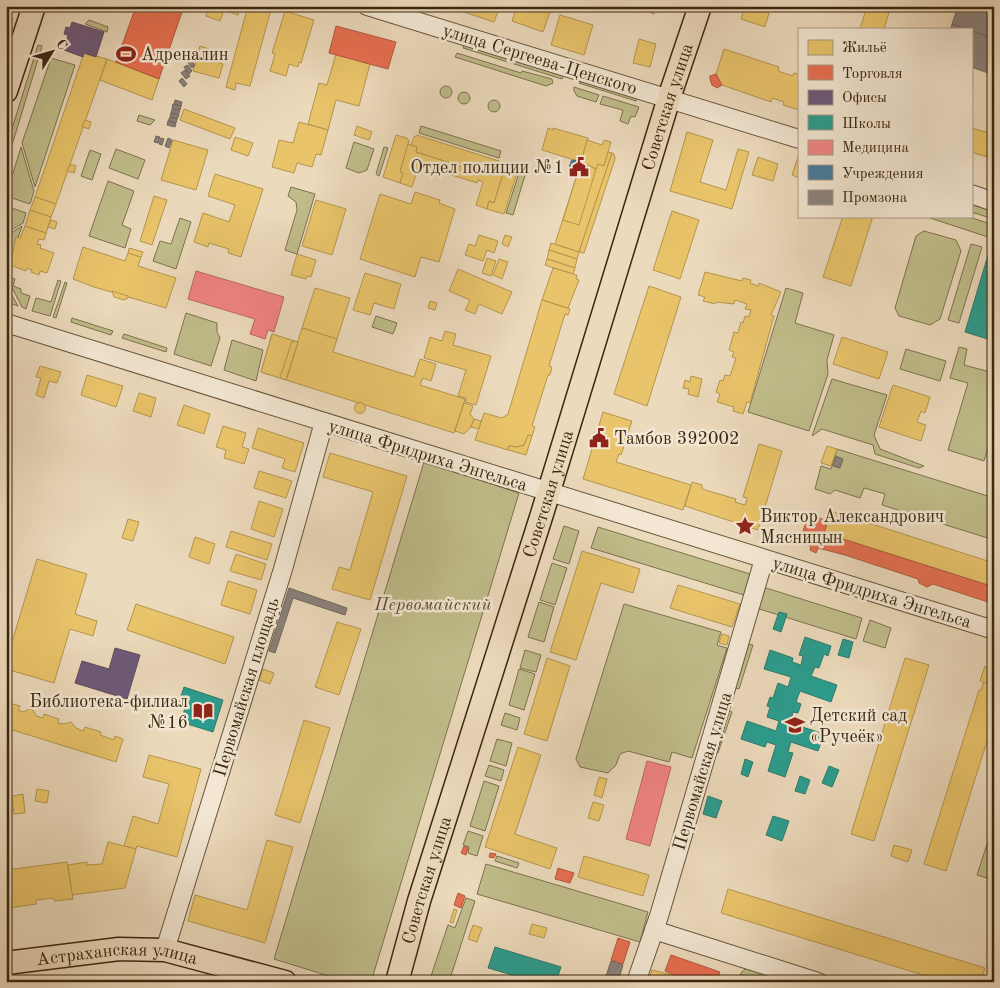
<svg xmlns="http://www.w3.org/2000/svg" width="1000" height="988" font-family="'Old Standard TT',serif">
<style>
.green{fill:#c0bd8b;stroke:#7d724d}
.homes{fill:#e9c46a;stroke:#b4954f}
.shops{fill:#e76f51;stroke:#b3593d}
.offices{fill:#6d597a;stroke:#5e4a5a}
.schools{fill:#2a9d8f;stroke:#2f7a69}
.health{fill:#f28482;stroke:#bb6860}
.public{fill:#457b9d;stroke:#426272}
.industry{fill:#8a817c;stroke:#72665b}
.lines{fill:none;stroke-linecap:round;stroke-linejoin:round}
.minor-casing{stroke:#66543a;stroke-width:20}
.major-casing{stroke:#3a270f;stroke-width:25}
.minor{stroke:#f3e7d3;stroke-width:18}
.major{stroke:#ecdabc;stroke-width:22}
.labels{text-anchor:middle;stroke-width:5;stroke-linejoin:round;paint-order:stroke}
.poi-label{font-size:18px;fill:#3a270f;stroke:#f3e7d3;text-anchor:start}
.street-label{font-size:18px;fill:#3a270f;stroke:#f3e7d3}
.park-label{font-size:18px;font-style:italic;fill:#5c4c2e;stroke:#f3e7d3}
</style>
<rect width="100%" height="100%" fill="#ecdabc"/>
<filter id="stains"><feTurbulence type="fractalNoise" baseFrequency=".004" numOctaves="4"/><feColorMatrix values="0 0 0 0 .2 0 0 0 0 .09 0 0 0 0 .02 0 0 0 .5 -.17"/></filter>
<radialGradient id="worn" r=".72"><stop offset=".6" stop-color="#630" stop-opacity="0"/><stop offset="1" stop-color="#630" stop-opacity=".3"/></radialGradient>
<g class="green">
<path d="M89 20 108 27 107 32 85 24Z"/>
<path d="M38 45 42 46 6 165V148Z"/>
<path d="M464 45 563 76 562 79 463 48Z"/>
<path d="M457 53 521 73 522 71 552 79 553 83 546 86 455 57Z"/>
<path d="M51 58 75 65 35 187 22 143Z"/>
<path d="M582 81 637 98 636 101 579 83Z"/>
<circle cx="446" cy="92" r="6"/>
<path d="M574 87 599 95 596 102 577 96 574 91Z"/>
<circle cx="464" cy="98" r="6"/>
<path d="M603 96 639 107 635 117 631 116 628 124 620 121 623 110 600 104Z"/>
<circle cx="494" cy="106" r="6"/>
<path d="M139 115 155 120 150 125 137 121Z"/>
<path d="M421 126 501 151 499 158 419 133Z"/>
<path d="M354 142 374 149 367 170 359 173 346 168Z"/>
<path d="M21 147 34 191 30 204 6 196Z"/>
<path d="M384 147 388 148 379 176 376 174Z"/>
<path d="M116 149 145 160 138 179 109 168Z"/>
<path d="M90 150 101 154 92 180 81 176Z"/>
<path d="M520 170 526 172 513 215 506 213Z"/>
<path d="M108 181 134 191 122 225 131 229 125 248 89 236Z"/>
<path d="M291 187 315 194 297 254 285 250 297 210 296 202 288 196Z"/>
<path d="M971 201 994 208V219L971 212Z"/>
<path d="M6 206 26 213 23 223 6 233Z"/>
<path d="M924 216H966L994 225V239Z"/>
<path d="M180 218 191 222 176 269 153 261 160 241 171 244Z"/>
<path d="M22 226 6 273V236Z"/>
<path d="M924 231 956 240 961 251 940 319 930 325 899 316 895 308 916 236Z"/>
<path d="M971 244 982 247 959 323 948 320Z"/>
<path d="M6 276 15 279 13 286 21 289V293L30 296 26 309 22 307Z"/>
<path d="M58 280 61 281 50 316 32 311 36 298 51 302Z"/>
<path d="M65 282 67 283 56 318 53 317Z"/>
<path d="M6 285 18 306 6 302Z"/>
<path d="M786 288 803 293 795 323 834 335 827 360 828 374 809 431 748 412Z"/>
<path d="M186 313 217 323V332L220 338 211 366 174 354Z"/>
<path d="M376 316 397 323 393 334 372 327Z"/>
<path d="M72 318 113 331 111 335 71 322Z"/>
<path d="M124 334 167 348 166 352 122 338Z"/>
<path d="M232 340 263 350 256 381 224 370Z"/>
<path d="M959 347 967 349 964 365 994 373V428L984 461 948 450 968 383 950 378Z"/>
<path d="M906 349 946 361 940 381 900 369Z"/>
<path d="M832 379 887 395 874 435 880 449 924 466 919 468 875 454 873 445 822 429 812 436Z"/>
<path d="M837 449 994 498V540L882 505 885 494 864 488 860 498 835 490 830 494 815 489 821 466 831 469Z"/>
<path d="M424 462 519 493 371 982H348L274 959Z"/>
<path d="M564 526 579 531 569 564 553 559Z"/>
<path d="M598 527 750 574 744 595 591 548Z"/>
<path d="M552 563 567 568 555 605 540 600Z"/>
<path d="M763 587 862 618 856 639 756 608Z"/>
<path d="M539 602 554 607 544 642 528 637Z"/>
<path d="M624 604 721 632 717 645 727 648 692 758 672 752 669 762 628 751 620 754 616 765 608 773 580 767 576 759Z"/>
<path d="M870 620 891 628 885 648 863 641Z"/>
<path d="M748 644 753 645 739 689 734 688Z"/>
<path d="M525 650 541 655 536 672 520 668Z"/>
<path d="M519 669 535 674 524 710 509 705Z"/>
<path d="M727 710 732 712 718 753 713 751Z"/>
<path d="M505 713 520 718 517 730 501 725Z"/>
<path d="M497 739 512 743 506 766 490 761Z"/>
<path d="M489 765 504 770 501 781 485 776Z"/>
<path d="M484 781 499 786 485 831 470 826Z"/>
<path d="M994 823V880L977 875Z"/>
<path d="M468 831 483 836 477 856 468 853 469 847 463 845Z"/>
<path d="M497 856 519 863 517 868 495 861Z"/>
<path d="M486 864 648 912 640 942 477 894Z"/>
<path d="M466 898 475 901 449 982H429L448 925 455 928Z"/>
<path d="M747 967 797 982H740L741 973Z"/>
</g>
<g class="homes">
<path d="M209 6H240L238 15 224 10 220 21 206 16Z"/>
<path d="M248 6H272L250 86 236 83 235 90 226 87Z"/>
<path d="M462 6H500L494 22 461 11Z"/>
<path d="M517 6H552L543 32 512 21Z"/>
<path d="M632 6H656L654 14Z"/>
<path d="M745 6H759L758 9 769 13 765 27 741 19Z"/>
<path d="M867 6H891L884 29H860Z"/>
<path d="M285 11 314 20 301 63 299 62 298 67 289 64 286 76 270 71 275 54 272 53Z"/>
<path d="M560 15 593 25 584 55 551 45Z"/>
<path d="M639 39 656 44 650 67 633 63Z"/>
<path d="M200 46 209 49 206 59 223 64 219 78 193 71Z"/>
<path d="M724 49 779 67 778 71 793 76 794 73 799 74V110L783 105 784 102 772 98 771 102 722 85 716 74Z"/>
<path d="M84 53 107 59 56 204 35 197Z"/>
<path d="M336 54 370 64 359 106 336 100 328 130 308 124 319 83 327 85Z"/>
<path d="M107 59 159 79 152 100 100 80Z"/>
<path d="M184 109 235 128 230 139 180 120Z"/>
<path d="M85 120 91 122 89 129 82 127Z"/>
<path d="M299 122 328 130 321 155 316 154 312 167 297 163 294 173 272 167 279 140 293 143Z"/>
<path d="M357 126 372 132 369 140 354 135Z"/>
<path d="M548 128 553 130V128L588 138 581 162 542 150Z"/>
<path d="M971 128 994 134V159L971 152Z"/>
<path d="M687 132 713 140 700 182 726 190 738 149 749 152 732 209 670 191Z"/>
<path d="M396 135 407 138 409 141 400 172 403 173 400 183 383 177Z"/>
<path d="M417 135 499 161 502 166 500 173 492 171 491 176 416 152 417 147 411 145 414 137Z"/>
<path d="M235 137 253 143 248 156 231 150Z"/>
<path d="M173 140 208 150 196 190 161 180Z"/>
<path d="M587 140 602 145 604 140 611 142 604 166 598 164 596 169 581 162Z"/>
<path d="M408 144 417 147 416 152 491 176 492 171 503 174 494 203 489 201 487 209 476 205 483 182 478 180 477 183 423 166 424 164 420 162 412 187 400 183 403 173 400 172Z"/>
<path d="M608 152 612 153 579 252 555 244 581 162 596 169 598 164 604 166Z"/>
<path d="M612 153 614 154 615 159 584 253 579 252Z"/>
<path d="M799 154V178L792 175Z"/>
<path d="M758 157 778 164 773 181 752 175Z"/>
<path d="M581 162 596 169 579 225 563 220Z"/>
<path d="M70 164 76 166 74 173 67 171Z"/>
<path d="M507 170 517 173 504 214 487 209 489 201 494 203 504 171Z"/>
<path d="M215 174 263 189 241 257 228 253 229 249 209 243 208 247 194 242 203 213 229 222 235 205 208 196Z"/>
<path d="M415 192 440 200 439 203 455 209 439 262 421 257 415 277 360 259 380 194 411 204Z"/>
<path d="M154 196 167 200 152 245 140 241Z"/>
<path d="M35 197 56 204 51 217 30 210Z"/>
<path d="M316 200 346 209 332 255 302 246Z"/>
<path d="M30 210 51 217 46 233 25 226Z"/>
<path d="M672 211 699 220 680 279 653 270Z"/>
<path d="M843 216H873L851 286 823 277Z"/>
<path d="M51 220 57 222 55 229 48 227Z"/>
<path d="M25 226 46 233 44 240 39 239 37 244 41 245 40 248 54 253 47 273 40 271 39 275 31 272 32 270 29 269 27 268 26 271 10 265 16 237 20 238Z"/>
<path d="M479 235 498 241 494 253 487 250 483 261 465 255 469 244 475 246Z"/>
<path d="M505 235 512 237 508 247 502 244Z"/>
<path d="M551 243 579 252 577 259 549 250Z"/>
<path d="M83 247 125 261 128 253 141 257 138 266 176 278 166 308 94 287 73 279Z"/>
<path d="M129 248 143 252 141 257 128 253Z"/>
<path d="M549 250 577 259 575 268 547 259Z"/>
<path d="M297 254 316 260 311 277 307 276 306 279 291 275Z"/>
<path d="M487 258 496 261 491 276 482 273Z"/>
<path d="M499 259 508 262 502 279 493 275Z"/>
<path d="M547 259 575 268 573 274 545 265Z"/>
<path d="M553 268 577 275 576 279 579 280 568 308 542 300Z"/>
<path d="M458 269 512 292 502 314 479 304 475 314 465 310 470 300 449 291Z"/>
<path d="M705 272 742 281 743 278 751 280 750 283 758 286 759 283 781 292 771 315 774 316 750 403 747 402 743 414 733 411 734 407 717 402 720 394 716 392 720 380 723 381 725 375 730 376 736 358 732 357 734 352 729 350 734 332 738 333 741 322 743 323 745 316 749 317 751 310 745 309 747 304 735 300 734 304 716 302 715 304 703 301 705 297 698 295Z"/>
<path d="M365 273 401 284 394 309 374 303 370 315 353 310Z"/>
<path d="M649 286 681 297 647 406 614 394Z"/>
<path d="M315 288 350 298 337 339 302 328Z"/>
<path d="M112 291 128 296V298L124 300 114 297Z"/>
<path d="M542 300 570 309 568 315 565 314 549 366 552 367 550 375H548L532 426 535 427 532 436 528 435 524 445 517 447 509 446 508 450 475 440 484 413 502 418 508 414Z"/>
<path d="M430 301 437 303 435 310 428 308Z"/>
<path d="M302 328 337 339 333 352 414 377 420 359 436 364 431 381 423 378 420 385 465 399 454 433 286 380Z"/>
<path d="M445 331 456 334 453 345 491 356 476 405 465 402 466 398 458 396 466 370 424 358 430 337 442 341Z"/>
<path d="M272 334 281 337 269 375 261 372Z"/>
<path d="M272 334 298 342 286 380 261 372Z"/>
<path d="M842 337 888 352 879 379 833 364Z"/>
<path d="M292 341 298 342 286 380 280 378Z"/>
<path d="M40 366 61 372 57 383 49 381 44 398 36 395 41 378 36 377Z"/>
<path d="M87 375 123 386 116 407 81 395Z"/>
<path d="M691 376 702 379 698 397 688 394 689 389 683 388 685 380 690 382Z"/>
<path d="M893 385 930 397 925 413 921 411 917 422 926 425 921 441 879 427Z"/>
<path d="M139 393 156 398 151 417 133 411Z"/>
<circle cx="360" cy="408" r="5.5"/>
<path d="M464 403 473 406 470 414 474 419 471 427 464 434 455 431Z"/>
<path d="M184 405 210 414 204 434 177 425Z"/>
<path d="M603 412 632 421 621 455 619 454 616 462 691 485 683 510 583 479Z"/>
<path d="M474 419 481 421 479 429 471 427Z"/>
<path d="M223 426 246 433 242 447 249 449 244 464 224 458 226 450 216 447Z"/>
<path d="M258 428 304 443 295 472 282 468 285 459 252 448Z"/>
<path d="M528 435 532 436 526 455 508 450 509 446 517 447 524 445Z"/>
<path d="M759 444 782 451 758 530 685 506 692 482 702 485V489L736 499 735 502 745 505 747 498 743 497Z"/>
<path d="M827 446 837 449 831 466 821 463Z"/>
<path d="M330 453 407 476 370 600 332 589 339 567 350 570 373 492 323 477Z"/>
<path d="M259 471 292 481 286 498 254 488Z"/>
<path d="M259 501 283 509 274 537 251 529Z"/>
<path d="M831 511 994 563V587L824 533Z"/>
<path d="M128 519 139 522 133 541 122 538Z"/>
<path d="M231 531 272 544 267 560 226 547Z"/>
<path d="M195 537 215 544 209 564 189 557Z"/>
<path d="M582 551 640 569 633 593 601 583 576 660 550 652Z"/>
<path d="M236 554 266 564 261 580 230 571Z"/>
<path d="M37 559 87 574 75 614 97 621 93 636 70 629 54 683 6 669V662Z"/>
<path d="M228 581 257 590 250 614 221 605Z"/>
<path d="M678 585 740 604 732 627 670 608Z"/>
<path d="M136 604 234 637 225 664 127 630Z"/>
<path d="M337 622 361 629 339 695 315 687Z"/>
<path d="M722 634 729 636 727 645 719 643Z"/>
<path d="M547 658 570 666 547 741 524 734Z"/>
<path d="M905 658 929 665 874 841 851 834Z"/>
<path d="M991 664 994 665V686L980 681 985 666 989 668Z"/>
<path d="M263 669 274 673 270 684 259 680Z"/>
<path d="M984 682 994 686V719L946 871 924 864 979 690H981Z"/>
<path d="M6 702 20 706 18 710 24 712 29 709 33 710 36 716 43 718 44 714 59 719 58 723 64 724 71 722 76 728 83 731 85 727 101 732 100 735 114 740 115 736 123 739 116 762 6 728Z"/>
<path d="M304 720 330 728 300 823 275 815Z"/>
<path d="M518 747 541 755 515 834 557 848 550 869 485 847Z"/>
<path d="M149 755 201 769 177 857 137 846 136 849 124 846 133 816 158 824 169 784 143 777Z"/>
<path d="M6 765H9L10 778 6 779Z"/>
<path d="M599 777 607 779 602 798 594 795Z"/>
<path d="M37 789 49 791 47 803 35 801Z"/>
<path d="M23 794 25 813 14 814 12 796Z"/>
<path d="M593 802 604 805 599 821 588 818Z"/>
<path d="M267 840 293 847 265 943 188 921 195 895 247 910Z"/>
<path d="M108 842 136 849 125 888 72 895 68 865 87 862V865L102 864Z"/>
<path d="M894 845 912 850 908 862 891 856Z"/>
<path d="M584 856 649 875 643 896 578 877Z"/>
<path d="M67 862 73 899 54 901V898L36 900V904L9 908 6 870Z"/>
<path d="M728 889 985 968 981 982H946L721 913Z"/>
<path d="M454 909 457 910 453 923 450 922Z"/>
<path d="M532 924 547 928 544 938 529 934Z"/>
<path d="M473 925 482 928 477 942 468 939Z"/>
<path d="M652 970 677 976 675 982H648Z"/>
</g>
<g class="shops">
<path d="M136 6H184L159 79 116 62Z"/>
<path d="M336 26 396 42 388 69 329 53Z"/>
<path d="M716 74 722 85 717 88 712 85 710 79V76Z"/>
<path d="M808 514 828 521 824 533 994 587V604L933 584 927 587 919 583 918 579 845 555 818 548 816 553 810 550 811 546 800 542Z"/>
<path d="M464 846 468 848 466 855 461 853Z"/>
<path d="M490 853 496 854 494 858 489 857Z"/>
<path d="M558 868 574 873 570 883 555 879Z"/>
<path d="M458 893 465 896 461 908 454 905Z"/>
<path d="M618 938 630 942 623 964 611 960Z"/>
<path d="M671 955 720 972 716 982H675L677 976 665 971Z"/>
</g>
<g class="offices">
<path d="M72 22 104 32 96 57 84 53 83 57 64 50 68 35 64 34 66 27 70 28Z"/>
<path d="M115 648 140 655 127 699 75 683 82 661 109 669Z"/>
</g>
<g class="schools">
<path d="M988 255 994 256V341L965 332Z"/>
<path d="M779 612 787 614 781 632 773 629Z"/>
<path d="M805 637 831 646 828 656 824 654 819 668 815 667 811 676 837 685 831 702 800 691 796 702 801 704 798 713 793 712 790 723 824 734 818 751 791 742 788 752 793 753 785 777 768 771 776 745 767 742 765 747 741 739 747 721 776 731 779 721 767 717 770 707 767 706 770 697 773 698 778 683 788 687 791 677 764 669 770 650 793 658 792 662 801 665 803 656 799 655Z"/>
<path d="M843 639 853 642 849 658 838 655Z"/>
<path d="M184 687 223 700 213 732 181 722 186 704 179 702Z"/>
<path d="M745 759 753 762 748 777 741 774Z"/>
<path d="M829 766 839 770 832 787 822 783Z"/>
<path d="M800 776 810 780 805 794 795 791Z"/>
<path d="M708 796 722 801 716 818 703 814Z"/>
<path d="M773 816 789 821 782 841 766 835Z"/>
<path d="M495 947 561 967 556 982H510L512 975 488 968Z"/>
</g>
<g class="health">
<path d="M196 271 284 297 274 332 268 330 265 339 250 334 255 319 188 299Z"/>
<path d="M647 761 671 767 650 846 626 839Z"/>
</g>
<path class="public" d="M572 160 581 162 578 170 569 167Z"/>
<g class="industry">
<path d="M958 6H985L994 9V38L971 31V29L952 24Z"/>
<path d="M952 24 965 29H951Z"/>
<path d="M971 31 994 38V75L971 67Z"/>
<path d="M190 59 195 65 192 68 187 61Z"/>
<path d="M188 65 192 71 189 74 184 67Z"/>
<path d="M185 70 190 76 186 79 181 73Z"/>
<path d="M182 78 187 84 184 87 179 81Z"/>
<path d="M175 100 182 102 181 106 174 104Z"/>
<path d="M173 104 181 106 180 110 172 108Z"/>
<path d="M172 109 180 111 178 115 171 113Z"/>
<path d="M171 113 179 115 177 119 170 116Z"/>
<path d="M170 117 177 119 176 123 168 121Z"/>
<path d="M168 121 176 124 175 127 167 125Z"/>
<path d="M156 136 160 137 158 143 154 142Z"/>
<path d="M161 138 164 139 162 145 159 144Z"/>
<path d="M168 138 172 140 169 148 165 146Z"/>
<path d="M836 456 843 459 840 468 833 466Z"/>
<path d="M289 588 347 608 345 615 293 598 275 653 269 651Z"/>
<path d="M611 961 623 965 618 982H604Z"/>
</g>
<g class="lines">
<defs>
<g id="minor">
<path d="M367 6 799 139"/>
<path d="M971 194 994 202"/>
<path d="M6 323 994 630"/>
<path d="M654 930 818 982"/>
<path d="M165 950 283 569 324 422"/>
<path d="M636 982 659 916 764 559"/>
</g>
<g id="major">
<path d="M6 91 34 6"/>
<path id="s1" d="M6 963 119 949 165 950 285 982"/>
<path id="s2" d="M397 982 419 901 542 514 669 98 700 6"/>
</g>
</defs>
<use href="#minor" class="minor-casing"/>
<use href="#major" class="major-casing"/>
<use href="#minor" class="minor"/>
<use href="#major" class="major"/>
</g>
<defs>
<symbol id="stadium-bare" viewBox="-9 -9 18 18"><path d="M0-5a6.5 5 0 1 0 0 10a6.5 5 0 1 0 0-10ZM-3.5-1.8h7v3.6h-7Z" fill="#8f2418" stroke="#f3e7d3" stroke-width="2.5" paint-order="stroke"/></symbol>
<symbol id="civic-bare" viewBox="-9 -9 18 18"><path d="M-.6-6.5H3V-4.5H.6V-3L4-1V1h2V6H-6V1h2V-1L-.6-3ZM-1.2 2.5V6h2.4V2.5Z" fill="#8f2418" stroke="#f3e7d3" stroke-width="2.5" paint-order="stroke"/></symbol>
<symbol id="sight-bare" viewBox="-9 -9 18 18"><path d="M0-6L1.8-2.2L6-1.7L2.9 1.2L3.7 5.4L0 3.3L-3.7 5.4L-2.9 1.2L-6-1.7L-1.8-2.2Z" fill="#8f2418" stroke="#f3e7d3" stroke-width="2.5" paint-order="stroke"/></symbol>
<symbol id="library-bare" viewBox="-9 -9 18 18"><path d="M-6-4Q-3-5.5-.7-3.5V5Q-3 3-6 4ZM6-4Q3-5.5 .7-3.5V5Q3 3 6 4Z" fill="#8f2418" stroke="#f3e7d3" stroke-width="2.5" paint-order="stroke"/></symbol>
<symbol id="school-bare" viewBox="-9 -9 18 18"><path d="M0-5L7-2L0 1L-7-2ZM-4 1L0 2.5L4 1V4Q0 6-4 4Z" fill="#8f2418" stroke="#f3e7d3" stroke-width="2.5" paint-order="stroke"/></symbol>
</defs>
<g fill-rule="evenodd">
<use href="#stadium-bare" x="112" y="40" width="28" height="28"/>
<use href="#civic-bare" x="565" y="153" width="28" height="28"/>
<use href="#civic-bare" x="585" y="424" width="28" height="28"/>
<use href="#sight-bare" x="731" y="512" width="28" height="28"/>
<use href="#library-bare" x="189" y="697" width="28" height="28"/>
<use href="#school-bare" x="781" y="711" width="28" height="28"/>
</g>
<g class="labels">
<g class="poi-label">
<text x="141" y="60">Адреналин</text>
<text x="564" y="173" text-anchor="end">Отдел полиции №1</text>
<text x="614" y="444">Тамбов 392002</text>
<text x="760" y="522">Виктор Александрович<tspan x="760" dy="21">Мясницын</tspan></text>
<text x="188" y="707" text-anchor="end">Библиотека-филиал<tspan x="188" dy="21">№16</tspan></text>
<text x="810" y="721">Детский сад<tspan x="810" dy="21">«Ручеёк»</tspan></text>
</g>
<g class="street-label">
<text transform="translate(540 59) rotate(17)" y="6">улица Сергеева-Ценского</text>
<text dy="6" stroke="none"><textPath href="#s2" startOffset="916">Советская улица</textPath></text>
<text transform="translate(428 455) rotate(17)" y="6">улица Фридриха Энгельса</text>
<text dy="6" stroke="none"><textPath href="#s2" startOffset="511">Советская улица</textPath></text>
<text transform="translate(872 592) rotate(17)" y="6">улица Фридриха Энгельса</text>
<text transform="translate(246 687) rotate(-73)" y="6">Первомайская площадь</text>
<text transform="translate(702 771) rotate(-73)" y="6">Первомайская улица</text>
<text dy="6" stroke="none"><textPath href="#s2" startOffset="106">Советская улица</textPath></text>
<text dy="6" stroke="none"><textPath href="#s1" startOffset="112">Астраханская улица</textPath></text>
</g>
<g class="park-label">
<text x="433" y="610">Первомайский</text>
</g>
</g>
<rect width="1000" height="988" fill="none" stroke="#ecdabc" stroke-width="25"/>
<rect x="8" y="8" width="985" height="973" fill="none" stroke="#3a270f" stroke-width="2.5"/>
<rect x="12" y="12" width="975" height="963" fill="none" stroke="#3a270f"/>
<rect x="798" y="28" width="175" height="190" fill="#f3e7d3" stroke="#a99a85"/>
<rect x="808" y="40" width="25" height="15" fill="#e9c46a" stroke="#a99a85"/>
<text x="842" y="52" font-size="15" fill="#3a270f">Жильё</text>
<rect x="808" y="65" width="25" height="15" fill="#e76f51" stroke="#a99a85"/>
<text x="842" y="78" font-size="15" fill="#3a270f">Торговля</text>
<rect x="808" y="90" width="25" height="15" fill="#6d597a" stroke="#a99a85"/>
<text x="842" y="102" font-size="15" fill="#3a270f">Офисы</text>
<rect x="808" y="115" width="25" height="15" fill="#2a9d8f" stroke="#a99a85"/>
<text x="842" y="128" font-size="15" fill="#3a270f">Школы</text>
<rect x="808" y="140" width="25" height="15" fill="#f28482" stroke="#a99a85"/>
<text x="842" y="152" font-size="15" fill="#3a270f">Медицина</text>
<rect x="808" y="165" width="25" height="15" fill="#457b9d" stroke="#a99a85"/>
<text x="842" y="178" font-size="15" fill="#3a270f">Учреждения</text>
<rect x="808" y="190" width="25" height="15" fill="#8a817c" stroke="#a99a85"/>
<text x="842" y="202" font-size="15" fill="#3a270f">Промзона</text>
<g transform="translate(52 52) rotate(53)" stroke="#f3e7d3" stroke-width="4" paint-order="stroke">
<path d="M0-4L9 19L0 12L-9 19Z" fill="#3a270f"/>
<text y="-8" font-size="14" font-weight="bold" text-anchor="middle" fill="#3a270f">С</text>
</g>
<rect width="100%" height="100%" filter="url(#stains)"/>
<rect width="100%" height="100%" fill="url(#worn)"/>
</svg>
